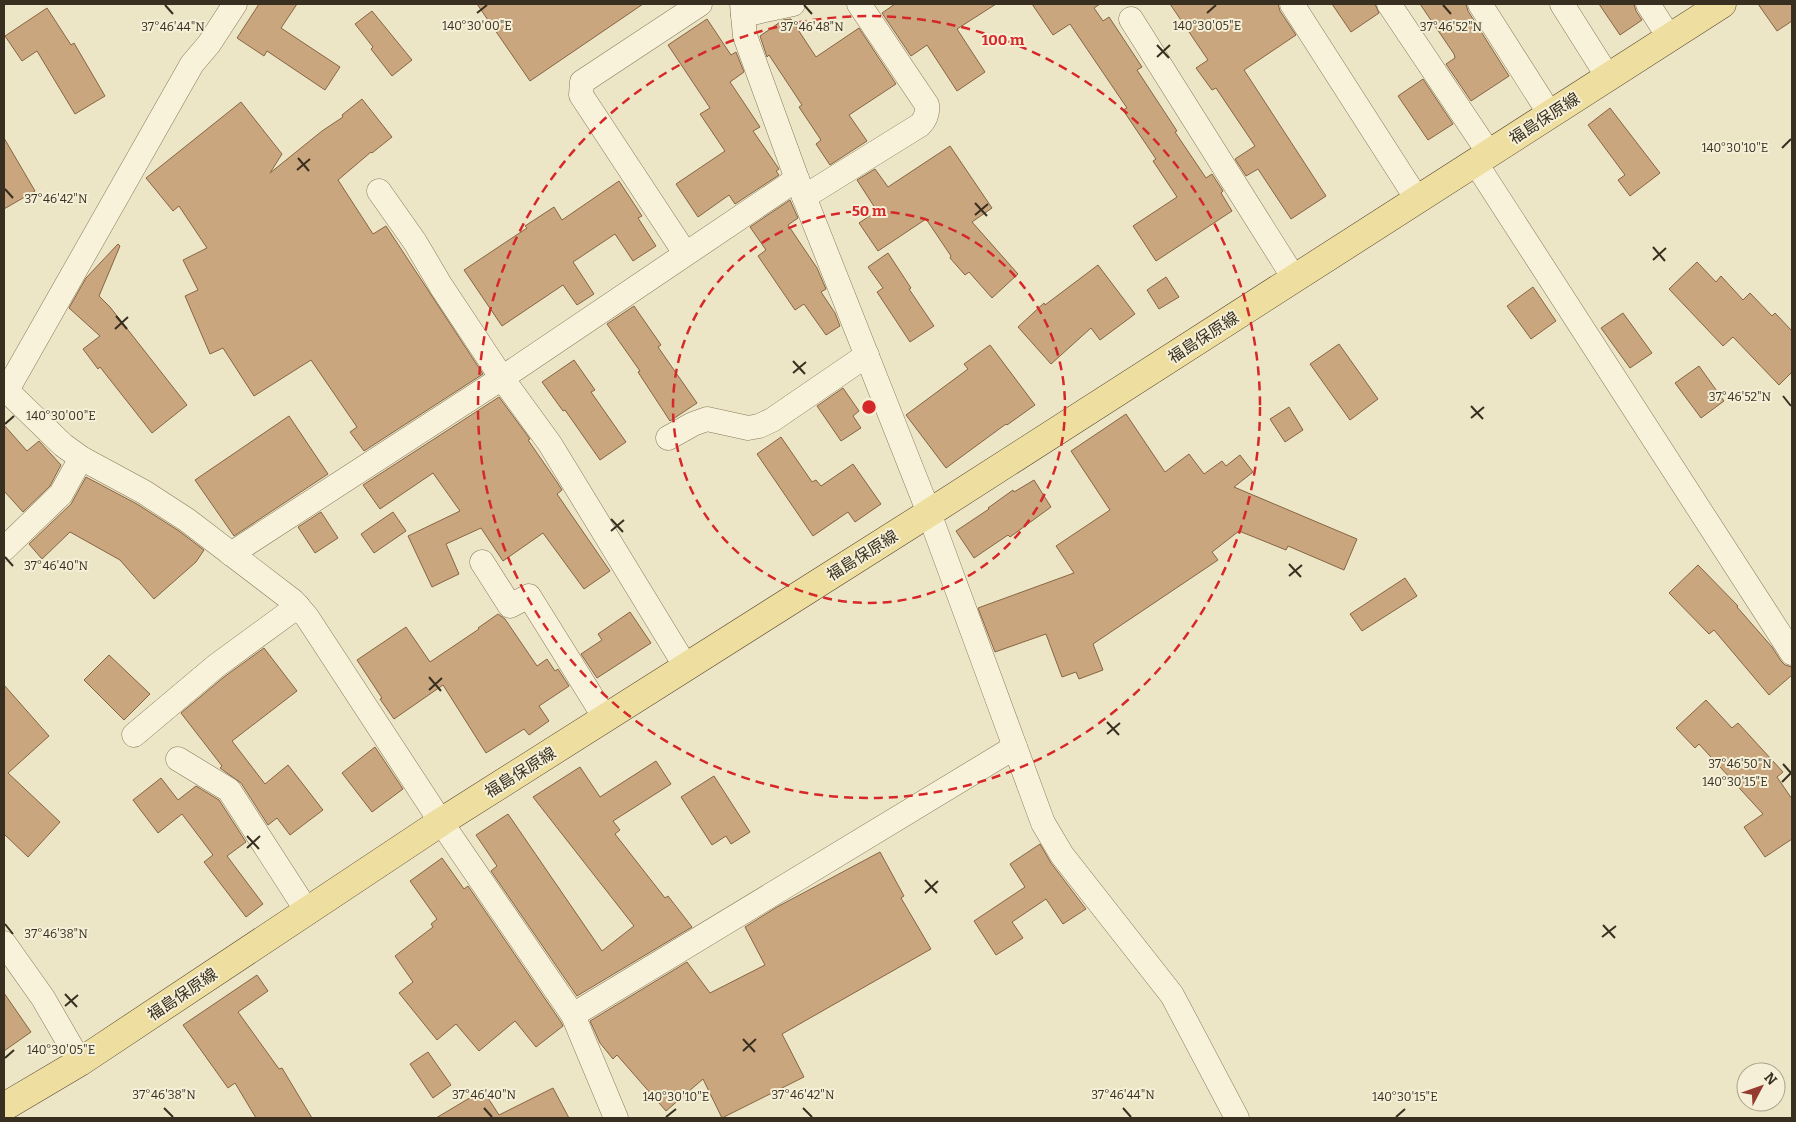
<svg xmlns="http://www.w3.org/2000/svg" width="1796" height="1122" font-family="Bitter,'Noto Sans JP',serif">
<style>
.building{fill:#c9a67e;stroke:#866543}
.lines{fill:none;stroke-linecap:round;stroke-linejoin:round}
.minor-casing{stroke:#88785d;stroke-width:25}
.primary-casing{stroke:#564630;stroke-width:29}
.minor{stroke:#f8f2da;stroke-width:24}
.primary{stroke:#eedfa0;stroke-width:28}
.ticks{fill:none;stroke:#382f20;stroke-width:2}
.ring{fill:none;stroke:#d62828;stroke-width:2.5;stroke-dasharray:9 6}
.labels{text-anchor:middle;stroke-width:4;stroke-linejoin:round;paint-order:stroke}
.street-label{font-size:16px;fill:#382f20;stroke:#f4efd6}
.ticks-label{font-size:12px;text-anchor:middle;fill:#382f20;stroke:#f4efd6;stroke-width:4;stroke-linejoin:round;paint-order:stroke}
.centre{fill:#d62828;stroke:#f4efd6;stroke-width:2.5}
.ring-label{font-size:15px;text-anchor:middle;font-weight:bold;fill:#d62828;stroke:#f4efd6;stroke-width:4;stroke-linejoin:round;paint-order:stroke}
</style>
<rect width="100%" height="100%" fill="#ede6c6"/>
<g class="building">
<path d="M259 4H297L281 28 340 67 325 90 267 51 264 56 237 38Z"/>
<path d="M477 4H643L530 81Z"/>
<path d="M895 4H996L957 29 985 72 957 91 927 45 911 56 882 13Z"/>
<path d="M1032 4H1100L1094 8 1103 21 1109 17 1142 67 1137 70 1177 131 1175 132 1206 178 1212 174 1223 191 1221 193 1232 211 1156 261 1133 226 1177 197 1153 161 1156 159 1123 110 1127 108 1070 24 1053 35Z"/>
<path d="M1170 4H1278L1280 11 1296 35 1244 70 1326 196 1291 219 1258 169 1246 176 1235 159 1255 146 1216 88 1212 90 1196 68 1208 60Z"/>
<path d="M1332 4H1375L1379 13 1351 32Z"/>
<path d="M1420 4H1466L1468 11 1509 76 1471 101 1446 64 1455 58 1454 54Z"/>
<path d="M1599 4H1634L1636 11 1642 20 1620 35Z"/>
<path d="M1758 4H1792V21L1777 31Z"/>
<path d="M47 8 71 45 74 43 105 96 75 114 37 51 22 61 5 36Z"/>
<path d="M372 11 412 60 392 76 371 49 373 47 355 24Z"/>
<path d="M707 19 731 55 736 52 744 72 730 82 760 127 753 131 779 169 776 171 779 175 735 204 729 195 698 217 676 184 725 151 700 114 710 108 668 45Z"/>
<path d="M791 19 816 57 859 28 896 84 849 115 867 141 830 165 816 144 821 140 799 107 802 105 769 55 767 57 760 36 783 20Z"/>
<path d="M1423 79 1453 124 1428 140 1398 96Z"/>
<path d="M362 99 392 137 372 153 371 152 338 180 373 234 386 226 483 374 364 451 350 432 357 427 311 360 254 396 223 348 210 354 185 296 198 290 183 260 207 248 179 206 173 211 146 178 241 102 282 154 270 173 322 131 343 117 342 115Z"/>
<path d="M1610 108 1660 173 1630 196 1618 180 1625 175 1588 125Z"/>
<path d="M4 138 35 191 4 209Z"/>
<path d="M950 146 992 208 972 222 1018 274 992 298 969 272 965 275 950 258 951 256 926 219 878 251 859 223 877 211 857 180 875 169 888 187Z"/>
<path d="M619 181 642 216 638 218 656 246 633 261 615 234 573 262 594 294 577 305 563 285 502 326 464 270 527 228 525 226 554 207 562 220Z"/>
<path d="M790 200 798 218 788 225 817 268 826 289 821 292 835 313 840 326 826 335 804 304 795 310 758 256 766 250 750 227Z"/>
<path d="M118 244 120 246 99 296 110 307 187 405 152 433 100 367 98 369 83 349 100 336 69 308 86 278Z"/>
<path d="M888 253 911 288 909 289 934 326 910 342 877 292 883 288 868 267Z"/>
<path d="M1697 262 1716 282 1721 276 1743 300 1750 293 1772 316 1775 313 1792 331V372L1779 385 1733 337 1723 346 1669 289Z"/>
<path d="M1098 265 1135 314 1100 340 1091 328 1051 364 1018 327 1044 303 1045 305Z"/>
<path d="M1166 277 1179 297 1159 309 1147 290Z"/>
<path d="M1533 287 1556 321 1531 339 1507 306Z"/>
<path d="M634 306 661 345 658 347 697 403 670 421 638 372 640 371 607 324Z"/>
<path d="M1623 313 1652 353 1630 368 1601 328Z"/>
<path d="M1339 344 1378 399 1350 420 1310 364Z"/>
<path d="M990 345 1035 405 1007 425 1006 424 946 468 906 415 968 369 964 364Z"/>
<path d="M574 360 595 390 591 392 626 442 600 460 565 410 563 411 542 382Z"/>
<path d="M1699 366 1724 401 1701 418 1675 383Z"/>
<path d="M843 388 859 411 853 416 861 428 841 441 817 406Z"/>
<path d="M499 397 530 439 528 440 557 482 562 490 557 494 610 571 584 589 543 533 503 561 481 528 446 544 459 574 432 587 408 536 460 511 433 473 380 509 363 485Z"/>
<path d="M1289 407 1303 430 1285 442 1270 419Z"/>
<path d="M1126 414 1165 472 1189 454 1204 474 1222 461 1226 466 1240 455 1253 472 1234 487 1357 539 1344 570 1288 546 1286 550 1239 531 1212 552 1218 560 1093 644 1103 670 1079 679 1076 672 1062 677 1046 634 995 652 978 608 1074 573 1056 546 1110 510 1071 451Z"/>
<path d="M289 416 328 474 234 536 195 480Z"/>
<path d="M4 425 27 451 39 441 61 465 50 486 23 512 4 491Z"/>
<path d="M781 437 812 482 816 480 821 486 853 464 881 504 855 522 848 512 813 536 757 454Z"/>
<path d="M86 477 137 504 179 531 204 550 196 562 154 599 120 560 70 532 42 559 29 544 71 504Z"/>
<path d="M1034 480 1051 507 1010 537 1008 535 974 558 956 531 989 509 988 508 1013 490 1014 492Z"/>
<path d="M321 512 338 538 315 553 298 527Z"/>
<path d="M393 512 406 531 374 553 361 534Z"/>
<path d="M1698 565 1738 606 1737 607 1772 647 1781 661 1785 665 1792 667V675L1769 695 1714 630 1709 634 1669 593Z"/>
<path d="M1405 578 1417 596 1362 631 1350 614Z"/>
<path d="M630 612 651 643 597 678 581 654 602 640 598 634Z"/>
<path d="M498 614 505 619 537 666 547 659 555 671 558 669 569 686 539 706 549 721 529 735 524 729 486 753 443 685 394 719 380 699 382 698 357 660 406 627 430 662 479 629 478 628Z"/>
<path d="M264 648 297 691 232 741 265 784 288 765 323 810 290 835 277 818 268 825 241 783 220 768 222 766 181 713 224 677Z"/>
<path d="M109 655 150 694 124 720 84 680Z"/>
<path d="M4 685 49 736 8 773 60 822 28 857 4 834Z"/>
<path d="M1706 700 1732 728 1738 723 1783 772 1777 777 1792 799V839L1765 857 1744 827 1763 814 1699 744 1695 748 1676 728Z"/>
<path d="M375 747 403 789 372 812 342 773Z"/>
<path d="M656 761 671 784 613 821 620 830 615 834 665 898 668 896 692 927 577 996 491 871 497 866 476 835 508 814 602 951 634 926 533 797 580 767 600 797Z"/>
<path d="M714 776 750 832 731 844 726 836 712 845 681 797Z"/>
<path d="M161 778 178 800 196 786 219 800 246 842 227 856 263 904 246 917 204 862 213 855 182 814 158 833 133 800Z"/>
<path d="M1040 844 1051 863 1086 909 1063 924 1046 899 1012 922 1023 938 996 955 974 921 1025 887 1010 864Z"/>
<path d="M880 852 904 896 901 898 931 949 782 1034 804 1077 722 1118 703 1079 666 1111 617 1055 613 1059 600 1043 590 1021 687 962 710 993 765 965 745 927 777 907Z"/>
<path d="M442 858 464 889 468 886 561 1022 563 1026 536 1047 515 1021 479 1051 456 1024 437 1040 399 993 413 982 395 956 433 927 431 924 437 919 410 881Z"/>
<path d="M257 975 268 991 238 1012 279 1069 282 1068 312 1118H256L235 1083 228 1088 183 1025Z"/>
<path d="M4 993 31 1032 4 1051Z"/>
<path d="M428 1052 451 1085 433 1098 410 1064Z"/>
<path d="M553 1088 569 1118H436L483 1090 499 1115Z"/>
</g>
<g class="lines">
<defs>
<g id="minor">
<path d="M742 4 745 36 797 179 929 513 1015 747"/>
<path d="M1292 4 1417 199"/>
<path d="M1389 4 1489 153"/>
<path d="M1480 4 1550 114"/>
<path d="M1562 4 1608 77"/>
<path d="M1648 4 1669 37"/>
<path d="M743 15 793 4"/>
<path d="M1131 19 1294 278"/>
<path d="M1475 162 1792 653"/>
<path d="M379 191 415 242 441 286 502 378 550 444 686 667"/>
<path d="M804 197 920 125C926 119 928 113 927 105L859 4"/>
<path d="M685 253 581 95 582 82 700 4"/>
<path d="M4 388 63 445 81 458 144 492 187 520 293 601 307 617 441 822 573 1015 616 1118"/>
<path d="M6 390 11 383 192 64 209 44 235 4"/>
<path d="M668 438 693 424 707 419 748 428 759 426 772 420 867 355"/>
<path d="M4 549 61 494 81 458"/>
<path d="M231 554 502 378 797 179"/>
<path d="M482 562 510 606 529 596 605 718"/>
<path d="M134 735 216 666 298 606"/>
<path d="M178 759 229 790 307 911"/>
<path d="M4 943 43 998 80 1062"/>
<path d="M573 1015 1015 747 1043 823 1062 855 1172 995 1237 1118"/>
</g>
<path id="primary" d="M4 1107 80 1062 441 822 929 513 1722 4"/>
</defs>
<use href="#minor" class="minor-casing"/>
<use href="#primary" class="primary-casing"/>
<use href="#minor" class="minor"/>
<use href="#primary" class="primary"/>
</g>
<path class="ticks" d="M165 5 173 14M804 5 812 14M1443 5 1451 14M477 13 487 5M1207 13 1216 5M1157 45 1169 58M1157 57 1170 45M1782 148 1791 139M298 158 309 171M297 170 310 159M5 189 13 198M975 203 987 216M975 215 988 204M1653 247 1665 261M1653 260 1666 248M116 316 127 329M115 329 128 317M793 361 805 374M793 373 806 362M1783 396 1791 406M1471 406 1483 419M1471 418 1484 407M5 424 14 416M611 519 623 532M611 531 624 520M5 557 13 566M1289 564 1301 577M1289 576 1302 565M429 677 441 691M429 690 442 678M1107 722 1119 735M1107 734 1120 723M1783 764 1791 773M1782 782 1791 773M247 836 259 849M247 848 260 836M925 880 937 893M925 893 938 881M5 924 13 934M1603 925 1615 938M1602 937 1616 926M65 994 77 1007M65 1006 78 995M743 1039 755 1052M743 1051 756 1039M5 1058 14 1050M164 1108 173 1117M484 1108 492 1117M803 1108 812 1117M1123 1108 1131 1117M666 1117 676 1109M1396 1117 1405 1109"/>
<g class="ring">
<circle cx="869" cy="407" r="196"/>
<circle cx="869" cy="407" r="391"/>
</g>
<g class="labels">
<g class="street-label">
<text transform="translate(1544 118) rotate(-33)" y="6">福島保原線</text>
<text transform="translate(1203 337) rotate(-33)" y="6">福島保原線</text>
<text transform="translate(862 555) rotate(-32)" y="6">福島保原線</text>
<text transform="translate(520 772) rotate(-32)" y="6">福島保原線</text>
<text transform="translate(182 994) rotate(-34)" y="6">福島保原線</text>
</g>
</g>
<g class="ticks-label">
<text x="477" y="30">140°30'00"E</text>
<text x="1207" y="30">140°30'05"E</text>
<text x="812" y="31">37°46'48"N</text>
<text x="173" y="31">37°46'44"N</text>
<text x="1451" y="31">37°46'52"N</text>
<text x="1735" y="152">140°30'10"E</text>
<text x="56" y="203">37°46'42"N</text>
<text x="1740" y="401">37°46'52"N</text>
<text x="61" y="420">140°30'00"E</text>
<text x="56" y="570">37°46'40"N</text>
<text x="1740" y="768">37°46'50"N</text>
<text x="1735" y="786">140°30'15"E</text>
<text x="56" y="938">37°46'38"N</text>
<text x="61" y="1054">140°30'05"E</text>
<text x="164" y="1099">37°46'38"N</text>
<text x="484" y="1099">37°46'40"N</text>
<text x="803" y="1099">37°46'42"N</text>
<text x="1123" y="1099">37°46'44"N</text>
<text x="676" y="1101">140°30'10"E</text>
<text x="1405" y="1101">140°30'15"E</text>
</g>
<circle cx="869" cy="407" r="8" class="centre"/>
<g class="ring-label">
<text x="1003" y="45">100 m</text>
<text x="869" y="216">50 m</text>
</g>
<rect width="1796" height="1122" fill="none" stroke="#382f20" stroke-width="10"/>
<g transform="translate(1761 1087) rotate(49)"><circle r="24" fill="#f4efd6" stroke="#a9a28d"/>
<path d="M0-4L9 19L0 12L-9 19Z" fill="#943a2f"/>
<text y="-8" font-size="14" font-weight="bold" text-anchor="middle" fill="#382f20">N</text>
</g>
</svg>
